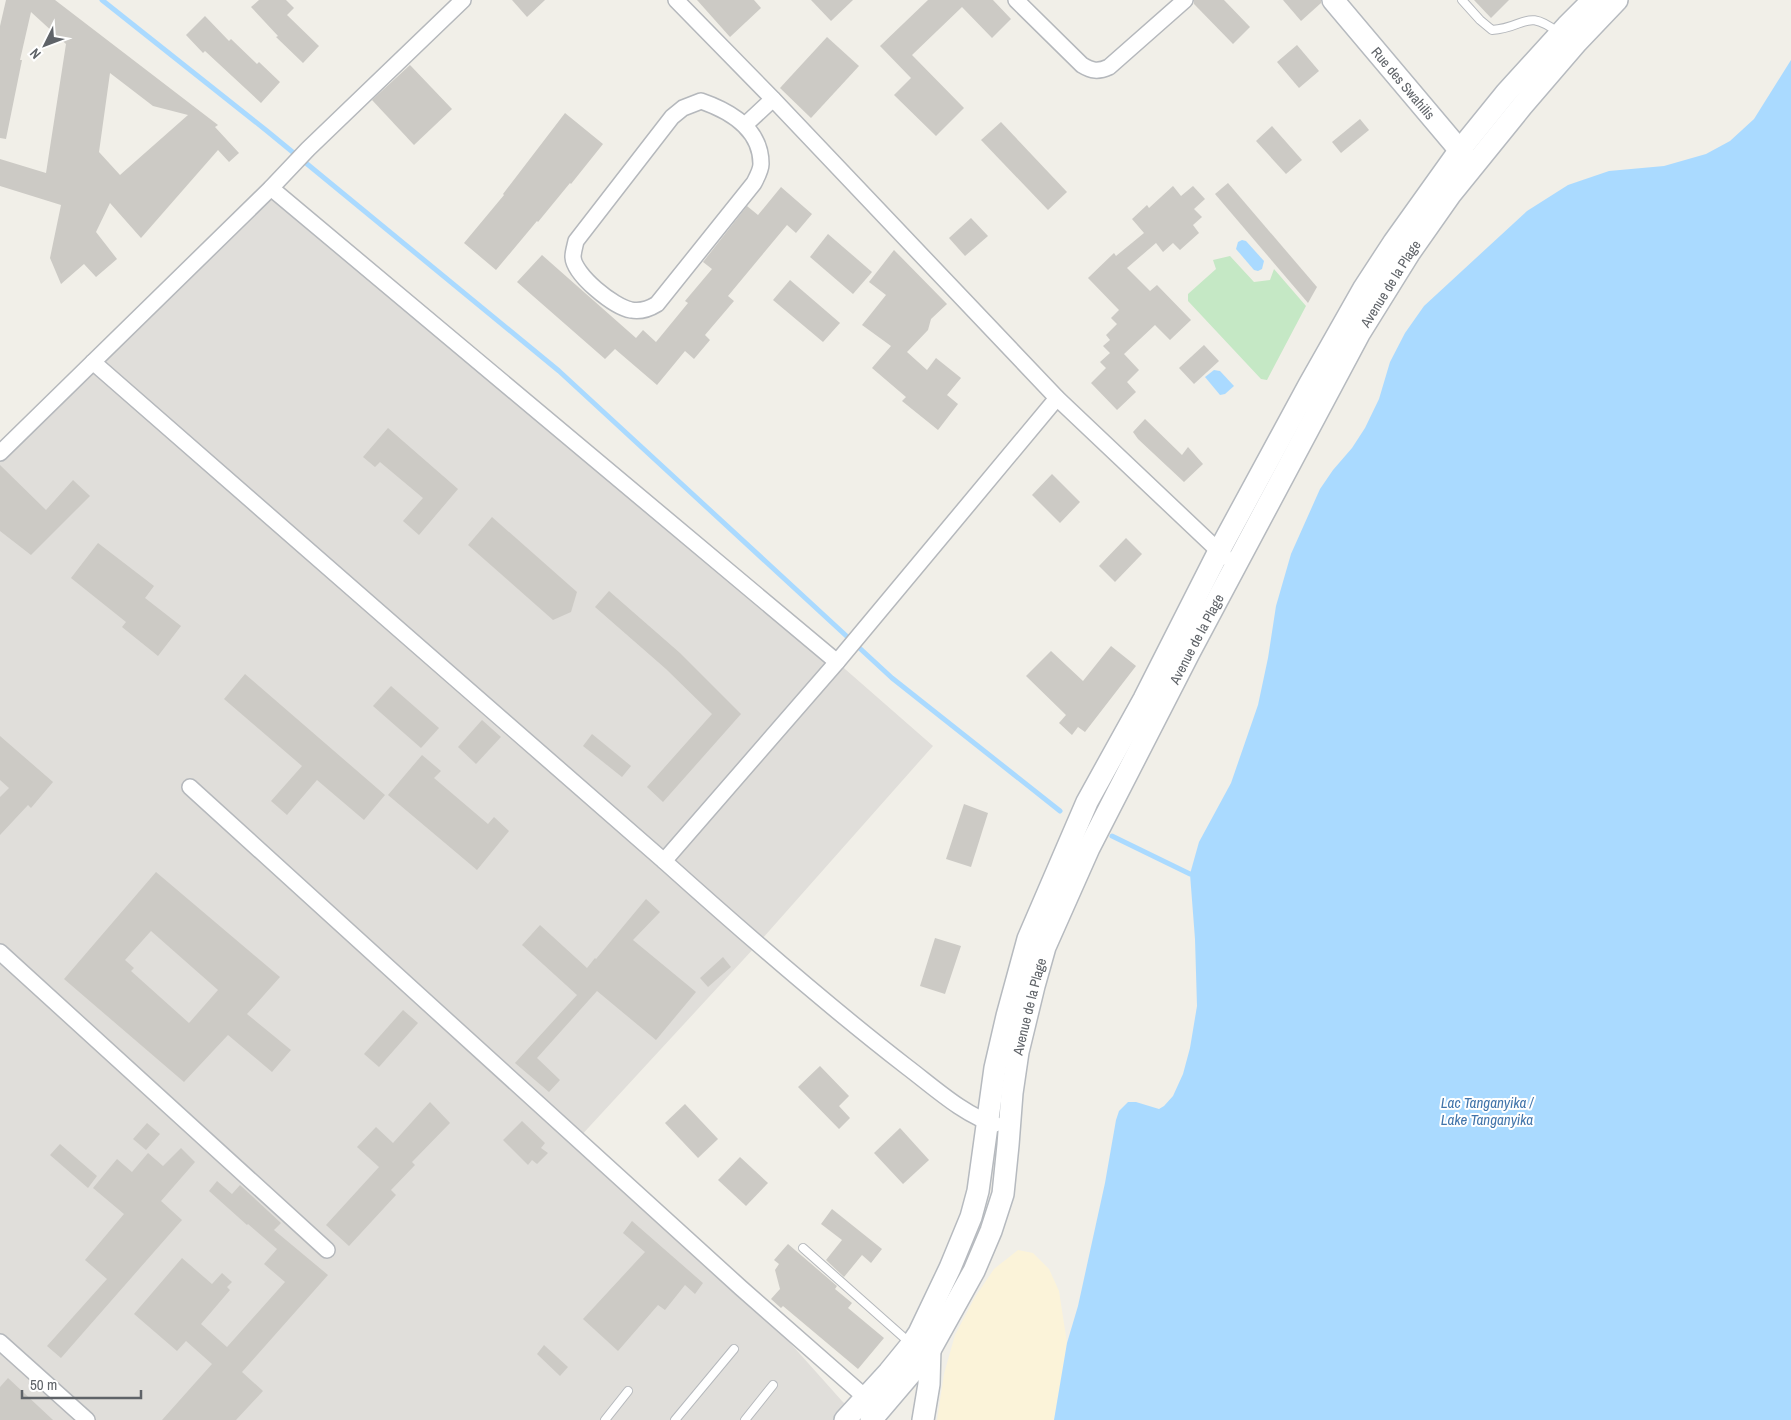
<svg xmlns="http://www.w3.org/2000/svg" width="1791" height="1420" font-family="'Archivo Narrow',sans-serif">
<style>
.industrial{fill:#e0deda}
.green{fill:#c5e8c5}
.sand{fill:#fbf3d9}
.water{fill:#aadaff}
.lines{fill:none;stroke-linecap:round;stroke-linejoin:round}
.stream{stroke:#aadaff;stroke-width:5}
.building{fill:#cccac5;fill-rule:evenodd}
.lane-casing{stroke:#b5b8bc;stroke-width:10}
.street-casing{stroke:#b5b8bc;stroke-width:18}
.secondary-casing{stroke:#b6babf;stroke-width:24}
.lane{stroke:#fff;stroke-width:8}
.street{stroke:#fff;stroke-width:15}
.secondary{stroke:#fff;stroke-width:21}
.labels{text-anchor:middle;stroke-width:4;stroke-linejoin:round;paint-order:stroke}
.street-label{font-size:14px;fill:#5f6368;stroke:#fff}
.water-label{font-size:15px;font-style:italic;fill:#4174aa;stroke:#fff}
</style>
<rect width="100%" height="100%" fill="#f1efe8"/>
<path class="industrial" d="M271 188 837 662 933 746 755 947 578 1139 741 1288 842 1401 861 1420H0V453Z"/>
<path class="green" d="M1230 256 1254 282 1270 280 1274 269 1306 306 1267 380 1261 379 1188 301V294L1216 269 1213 260Z"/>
<path class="sand" d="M1018 1250 1033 1253 1049 1269 1059 1291 1067 1343 1054 1420H937L944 1374 955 1335 975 1297 994 1269Z"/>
<g class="water">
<path d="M1791 60V1420H1054L1067 1343 1078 1306 1105 1183 1116 1120 1119 1111 1128 1102H1136L1159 1109 1164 1106 1173 1096 1183 1074 1190 1048 1197 1006 1195 939 1190 874 1199 842 1231 783 1258 705 1268 658 1276 606 1291 554 1320 489 1333 470 1352 448 1365 428 1379 399 1390 362 1405 333 1424 306 1527 211 1568 185 1609 171 1664 166 1706 154 1730 141 1754 119Z"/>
<path d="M1242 240 1246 241 1264 261 1262 269 1258 271 1254 270 1236 249 1238 242Z"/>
<path d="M1214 370 1220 371 1234 386 1225 394 1220 395 1205 377Z"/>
</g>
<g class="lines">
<g class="stream">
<path d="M102 0 267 131 559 371 892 678 1060 811"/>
<path d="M1112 836 1190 874"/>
</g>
</g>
<g class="building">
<path d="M6 0H55L218 125 215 127 239 153 229 162 218 150 141 238 110 203 96 232 117 259 96 277 84 264 61 284 50 258 61 205 0 186V159L46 173 66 44 31 12 20 60H22L6 139 0 138V26ZM110 73 153 106 188 115 120 175 99 152Z"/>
<path d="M259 0H286L294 8 287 15 319 46 303 63 276 37 278 36 251 7Z"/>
<path d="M512 0H545L527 17Z"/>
<path d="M697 0H754L761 8 730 37Z"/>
<path d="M811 0H853L831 21Z"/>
<path d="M928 0H993L1011 19 992 38 962 7 912 55 964 108 936 136 894 95 911 78 880 46Z"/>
<path d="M1194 0H1224L1250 27 1233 44 1194 4Z"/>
<path d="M1283 0H1321V3L1301 21Z"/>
<path d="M1474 0H1509L1491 18Z"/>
<path d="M205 16 229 41 231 39 257 64 259 62 280 82 261 103 205 51 203 53 186 35Z"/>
<path d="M827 37 859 66 811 118 780 88Z"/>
<path d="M1297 45 1319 71 1299 88 1277 62Z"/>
<path d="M410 65 452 109 414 145 372 100Z"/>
<path d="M565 113 603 144 571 184 570 183 538 222 537 221 496 270 464 243 504 195 503 194Z"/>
<path d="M1360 119 1369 130 1341 153 1332 142Z"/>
<path d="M1001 122 1067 192 1048 210 981 140Z"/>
<path d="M1272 126 1302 160 1286 174 1256 141Z"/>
<path d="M1228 183 1317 287 1308 303 1215 194Z"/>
<path d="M1173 186 1181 196 1193 186 1205 199 1194 209 1202 217 1193 225 1199 233 1180 250 1173 243 1163 252 1156 243 1127 268 1150 291 1157 285 1191 320 1170 340 1155 325 1124 354 1139 370 1127 382 1136 392 1117 410 1091 383 1106 368 1100 362 1110 353 1103 346 1110 340 1106 335 1117 324 1111 318 1119 310 1088 278 1114 253 1116 256 1144 233 1132 219 1147 205 1149 208Z"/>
<path d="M781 187 812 214 796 233 787 225 728 296 734 301 705 335 710 340 694 359 685 351 657 385 615 349 605 359 517 282 542 255 636 338 643 330 656 342 688 303 685 301 712 269 703 262 747 206 758 215Z"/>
<path d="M971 218 988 236 965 256 949 238Z"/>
<path d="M828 234 872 272 853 294 810 257Z"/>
<path d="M894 250 947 304 931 319 928 330 907 352 927 370 936 358 961 378 947 395 958 404 938 430 902 401 906 397 872 368 891 346 862 325 886 295 869 282Z"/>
<path d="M790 280 840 323 823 342 773 300Z"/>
<path d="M1204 345 1219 361 1194 384 1179 368Z"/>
<path d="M1145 419 1182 455 1188 447 1203 464 1184 482 1138 439 1133 432Z"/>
<path d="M388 428 458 489 419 535 403 521 423 498 380 462 375 467 363 457Z"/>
<path d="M0 465 46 510 73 480 90 496 31 555 0 531Z"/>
<path d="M1052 474 1080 502 1060 523 1032 495Z"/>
<path d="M492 517 577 592 571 612 553 620 468 545Z"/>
<path d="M1126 538 1142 554 1115 582 1099 566Z"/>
<path d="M98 543 154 586 145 598 181 626 158 656 122 627 126 622 71 578Z"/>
<path d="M609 591 680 653 741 714 663 802 647 787 712 714 666 669 595 607Z"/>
<path d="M1111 646 1136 666 1085 732 1078 727 1072 735 1059 723 1066 715 1026 676 1051 651 1083 681Z"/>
<path d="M245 674 385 795 364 820 317 780 287 815 271 801 302 766 224 699Z"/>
<path d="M391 686 439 728 421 748 373 706Z"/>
<path d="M482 720 501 737 476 764 458 747Z"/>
<path d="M592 734 631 766 622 777 583 746Z"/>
<path d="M0 736 53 782 31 808 28 805 0 835V797L9 788 0 780Z"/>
<path d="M422 755 441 771 434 778 488 824 494 817 509 831 477 870 388 795Z"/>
<path d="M964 804 988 813 971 867 946 859Z"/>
<path d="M156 872 280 977 247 1014 291 1050 272 1072 228 1035 184 1082 64 979ZM151 931 218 990 189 1023 131 971 134 968 125 960Z"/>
<path d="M646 899 660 912 633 940 696 992 656 1040 597 991 537 1058 560 1080 549 1092 515 1063 577 995 522 945 540 925 587 968 595 958 596 959Z"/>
<path d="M935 938 961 946 945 994 920 986Z"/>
<path d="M723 957 731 967 708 987 700 978Z"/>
<path d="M403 1010 418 1023 379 1067 364 1054Z"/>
<path d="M820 1066 849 1096 839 1106 850 1118 839 1129 798 1087Z"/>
<path d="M430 1102 450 1123 412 1162 415 1165 391 1190 396 1195 349 1246 326 1225 379 1167 357 1147 376 1127 393 1143Z"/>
<path d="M685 1104 718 1139 698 1158 665 1123Z"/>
<path d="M522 1121 545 1143 541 1148 548 1153 537 1164 532 1160 528 1165 503 1140Z"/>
<path d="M147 1123 160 1134 146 1150 133 1139Z"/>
<path d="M900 1128 929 1160 903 1184 874 1153Z"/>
<path d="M60 1144 97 1176 88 1188 50 1155Z"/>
<path d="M181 1148 195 1162 161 1201 182 1220 61 1358 47 1346 107 1279 85 1260 124 1214 93 1188 117 1159 132 1172 148 1153 163 1166Z"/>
<path d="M740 1157 768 1183 746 1206 718 1180Z"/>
<path d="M217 1181 232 1194 240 1185 281 1223 274 1230 328 1275 242 1372 263 1391 236 1420H162L212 1364 186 1341 177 1351 134 1314 182 1258 212 1284 222 1273 232 1282 227 1287 230 1290 201 1324 227 1347 285 1282 264 1264 277 1249 248 1224 247 1225 209 1191Z"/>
<path d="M832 1209 882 1249 871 1263 862 1255 844 1277 826 1260 842 1240 821 1224Z"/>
<path d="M632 1221 703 1283 695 1294 685 1285 665 1310 658 1305 618 1351 583 1319 645 1252 623 1233Z"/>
<path d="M788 1244 837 1286 835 1289 852 1303 848 1308 884 1338 858 1369 783 1306 781 1308 771 1299 780 1289 775 1270 779 1264 774 1260Z"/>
<path d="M544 1345 568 1367 560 1376 537 1354Z"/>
<path d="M8 1378 53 1420H0V1387Z"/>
</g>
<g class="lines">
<defs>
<g id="lane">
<path d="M1462 0 1480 20 1492 30C1526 28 1525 7 1559 33"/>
<path d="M803 1248 910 1343"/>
<path d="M605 1420 628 1391"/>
<path d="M675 1420 734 1349"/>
<path d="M745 1420 773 1385"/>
</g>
<g id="street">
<path d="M676 0 773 99 1057 398 1225 557"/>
<path d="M1016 0 1082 65C1092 71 1098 72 1109 67L1185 0"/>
<path d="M701 101C730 111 761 129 761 164 761 170 757 177 754 183L657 304C649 309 641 312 631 310 614 307 574 275 573 257 573 252 575 246 576 241L672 117 683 108Z"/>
<path d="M745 125 773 99"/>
<path d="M271 188 837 662"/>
<path d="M93 362 664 861C743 932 823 1002 907 1067 931 1085 966 1117 995 1124"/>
<path d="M0 453 271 188 308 149 463 0"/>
<path d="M190 787 741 1288 873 1404"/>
<path d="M664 861 837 662 1057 398"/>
<path d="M0 952 327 1250"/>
<path d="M0 1342 87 1420"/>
</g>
<g id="secondary">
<path id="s1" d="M1333 0 1468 160"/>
<path d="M845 1420 889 1372 911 1345 919 1333 950 1268 971 1217 978 1191 995 1068 1007 1016 1028 939 1087 802 1144 699 1219 551 1309 385 1364 288 1394 242 1459 151 1506 93 1567 26 1593 0"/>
<path id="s2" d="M871 1420 929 1352 974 1271 991 1231 1003 1194 1008 1145 1012 1093 1018 1052 1034 986 1045 947 1089 848 1189 653 1359 334 1410 252 1450 195 1522 106 1577 42 1617 0"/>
<path d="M923 1420 929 1384 930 1348"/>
</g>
</defs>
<use href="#lane" class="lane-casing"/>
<use href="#street" class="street-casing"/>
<use href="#secondary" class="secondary-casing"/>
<use href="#lane" class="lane"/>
<use href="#street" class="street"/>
<use href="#secondary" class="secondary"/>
</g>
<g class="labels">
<g class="street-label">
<text dy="5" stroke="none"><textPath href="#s1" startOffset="109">Rue des Swahilis</textPath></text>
<text dy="5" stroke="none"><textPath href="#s2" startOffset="1264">Avenue de la Plage</textPath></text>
<text dy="5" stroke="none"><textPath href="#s2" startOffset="859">Avenue de la Plage</textPath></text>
<text dy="5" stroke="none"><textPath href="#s2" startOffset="454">Avenue de la Plage</textPath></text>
</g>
<g class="water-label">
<text x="1487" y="1108">Lac Tanganyika /<tspan x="1487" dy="17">Lake Tanganyika</tspan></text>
</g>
</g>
<g transform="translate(45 45) rotate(228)" stroke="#ffffff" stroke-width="4" paint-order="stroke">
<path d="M0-4L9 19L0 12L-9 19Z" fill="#5f6368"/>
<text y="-8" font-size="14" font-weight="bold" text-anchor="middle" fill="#5f6368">N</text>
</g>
<path d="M22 1390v8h119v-8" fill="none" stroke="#5f6368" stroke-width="2.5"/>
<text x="30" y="1390" font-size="15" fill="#5f6368" stroke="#ffffff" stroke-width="4" paint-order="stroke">50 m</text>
</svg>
